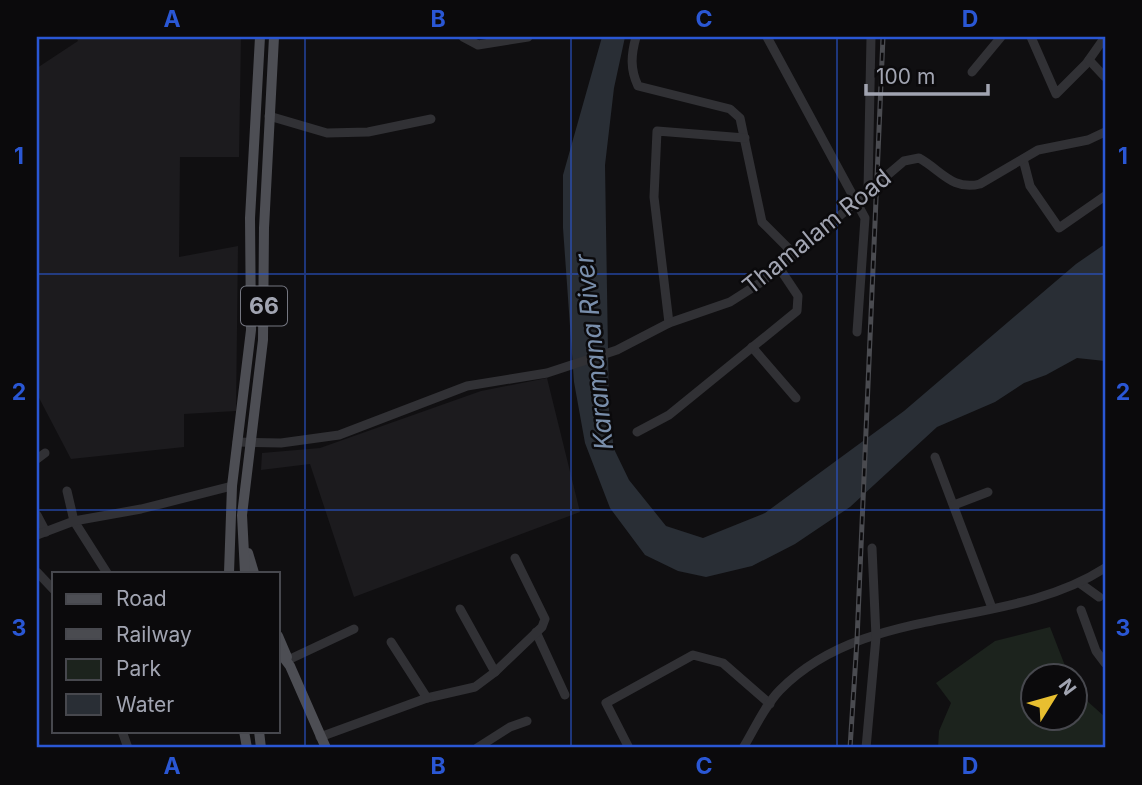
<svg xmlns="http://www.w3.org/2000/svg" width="1142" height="785" font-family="Inter,sans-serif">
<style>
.built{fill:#1c1b1e}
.green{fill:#1c231d}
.water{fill:#292e35}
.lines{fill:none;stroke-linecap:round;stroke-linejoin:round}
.minor{stroke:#313135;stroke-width:9}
.major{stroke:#4d4e54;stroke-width:10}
.rail-casing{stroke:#4a4b50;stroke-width:5}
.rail{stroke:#0b0a0c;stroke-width:2.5;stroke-dasharray:8;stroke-linecap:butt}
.grid{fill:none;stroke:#2a57d4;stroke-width:2;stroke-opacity:0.55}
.labels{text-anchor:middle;stroke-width:5;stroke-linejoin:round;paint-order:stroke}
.shield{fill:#0b0a0c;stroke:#747680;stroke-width:2}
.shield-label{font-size:23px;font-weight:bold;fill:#a1a4b1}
.street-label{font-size:24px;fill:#a1a4b1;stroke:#0b0a0c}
.water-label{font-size:26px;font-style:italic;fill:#798eab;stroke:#0b0a0c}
.neatline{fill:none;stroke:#2a57d4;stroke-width:2.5}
.grid-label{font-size:23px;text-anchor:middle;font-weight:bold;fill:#2a57d4}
</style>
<rect width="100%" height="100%" fill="#100f11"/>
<g class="built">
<path d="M76 37H241L239 157H180L179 257 238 246 236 411 184 414V447L71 459 37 394V68L78 41Z"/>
<path d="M547 378 580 512 354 597 310 464 261 470 262 453 320 448 481 391Z"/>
</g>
<path class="green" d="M1050 627 1069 676H1034V718H1076V691L1105 717V748H938L939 731 951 703 936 683 995 641Z"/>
<path class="water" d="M602 37H625L614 88 605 165 609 414 614 449 629 480 666 526 703 538 765 513 904 411 1076 264 1105 244V361L1077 358 1046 375 1024 383 995 402 937 427 850 507 795 544 752 566 706 577 678 571 645 555 610 508 585 443 574 382 563 228V175Z"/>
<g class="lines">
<g class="minor">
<path d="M463 37 478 45 528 37"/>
<path d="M636 37C631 55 630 69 638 86L730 109 740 118 762 222 793 253"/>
<path d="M767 37 865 218 857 332"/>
<path d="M1031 37 1056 94 1086 64 1105 37"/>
<path d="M1089 60 1105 77"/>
<path d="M972 72 1001 37"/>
<path d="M269 116 327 133 368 132 431 119"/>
<path d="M1023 159 1030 186 1059 228 1105 196"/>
<path d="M868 190 871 37"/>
<path d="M669 323 654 197 657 131 745 138"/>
<path d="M752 347 796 398"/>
<path d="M637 432 669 415 797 311 798 296 778 266"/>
<path d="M237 442 281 443 339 435 467 386 547 373 617 350 669 323 730 302 763 281 904 161 919 158C941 170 952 191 980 184L1038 150 1088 140 1105 132"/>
<path d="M935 457 992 608"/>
<path d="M37 459 45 453"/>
<path d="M67 491 74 521 107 573"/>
<path d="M954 505 988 492"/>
<path d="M37 515 46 532"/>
<path d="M37 535 74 521 141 509 232 486"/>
<path d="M37 572 54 590"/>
<path d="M1081 584 1099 597"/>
<path d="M1081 610 1096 651 1105 663"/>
<path d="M536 632 565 695"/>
<path d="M288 660 354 629"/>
<path d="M495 672 542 627 545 619 515 558"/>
<path d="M427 698 475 687 495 672 460 609"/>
<path d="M122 731 128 748"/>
<path d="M320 737 427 698 391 642"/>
<path d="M477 748 510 727 527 721"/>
<path d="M629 748 606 703 693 655 723 663 770 704"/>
<path d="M743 748C754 730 765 705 780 690 867 602 1007 631 1105 568"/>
<path d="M866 748 876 637 872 548"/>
</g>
<g class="major">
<path d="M248 553 254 573"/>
<path d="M229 573 232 486 251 330 250 218 260 37"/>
<path d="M245 573 242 515 263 340 264 228 274 37"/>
<path d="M278 636 287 657"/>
<path d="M278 650 290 666 326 748"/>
<path d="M244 731 247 748"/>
<path d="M259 731 261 748"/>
</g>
<defs>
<path id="rail" d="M850 748 857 640 883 37"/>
</defs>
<use href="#rail" class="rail-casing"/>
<use href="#rail" class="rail"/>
</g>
<path class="grid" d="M305 37V748M571 37V748M837 37V748M37 274H1105M37 510H1105"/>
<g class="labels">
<rect class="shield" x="241" y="286.5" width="46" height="39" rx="5"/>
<g class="shield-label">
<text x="264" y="314">66</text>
</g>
<g class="street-label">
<text transform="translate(817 232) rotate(-39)" y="8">Thamalam Road</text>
</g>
<g class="water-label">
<text transform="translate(594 352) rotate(-96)" y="9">Karamana River</text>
</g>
</g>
<rect width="1142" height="785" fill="none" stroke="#0b0a0c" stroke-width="77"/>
<rect x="52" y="572" width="228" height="161" fill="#0b0a0c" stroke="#47484e" stroke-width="2"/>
<rect x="66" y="594" width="35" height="10" fill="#4d4e54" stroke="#47484e" stroke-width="2"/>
<text x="116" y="606" font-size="21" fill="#a1a4b1">Road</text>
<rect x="66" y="629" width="35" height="10" fill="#4a4b50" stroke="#47484e" stroke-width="2"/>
<text x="116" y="642" font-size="21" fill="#a1a4b1">Railway</text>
<rect x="66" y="659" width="35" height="21" fill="#1c231d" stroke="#47484e" stroke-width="2"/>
<text x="116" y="676" font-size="21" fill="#a1a4b1">Park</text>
<rect x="66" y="694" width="35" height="21" fill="#292e35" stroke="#47484e" stroke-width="2"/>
<text x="116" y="712" font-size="21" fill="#a1a4b1">Water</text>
<g transform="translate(1054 697) rotate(53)"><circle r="33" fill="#0b0a0c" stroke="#47484e" stroke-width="2"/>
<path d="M0-5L12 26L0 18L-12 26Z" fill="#e8bf30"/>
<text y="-10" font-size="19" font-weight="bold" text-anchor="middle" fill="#a1a4b1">N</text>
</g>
<path d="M866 84v10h122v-10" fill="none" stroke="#a1a4b1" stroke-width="3.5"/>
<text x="876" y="84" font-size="21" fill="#a1a4b1" stroke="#0b0a0c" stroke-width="5" paint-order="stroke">100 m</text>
<rect x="38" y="38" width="1066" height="708" class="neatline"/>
<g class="grid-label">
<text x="172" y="27">A</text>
<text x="438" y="27">B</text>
<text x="704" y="27">C</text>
<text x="970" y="27">D</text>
<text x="19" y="164">1</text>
<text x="1123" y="164">1</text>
<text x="19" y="400">2</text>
<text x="1123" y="400">2</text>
<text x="19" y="636">3</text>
<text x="1123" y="636">3</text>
<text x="172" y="774">A</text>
<text x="438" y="774">B</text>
<text x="704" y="774">C</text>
<text x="970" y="774">D</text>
</g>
</svg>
